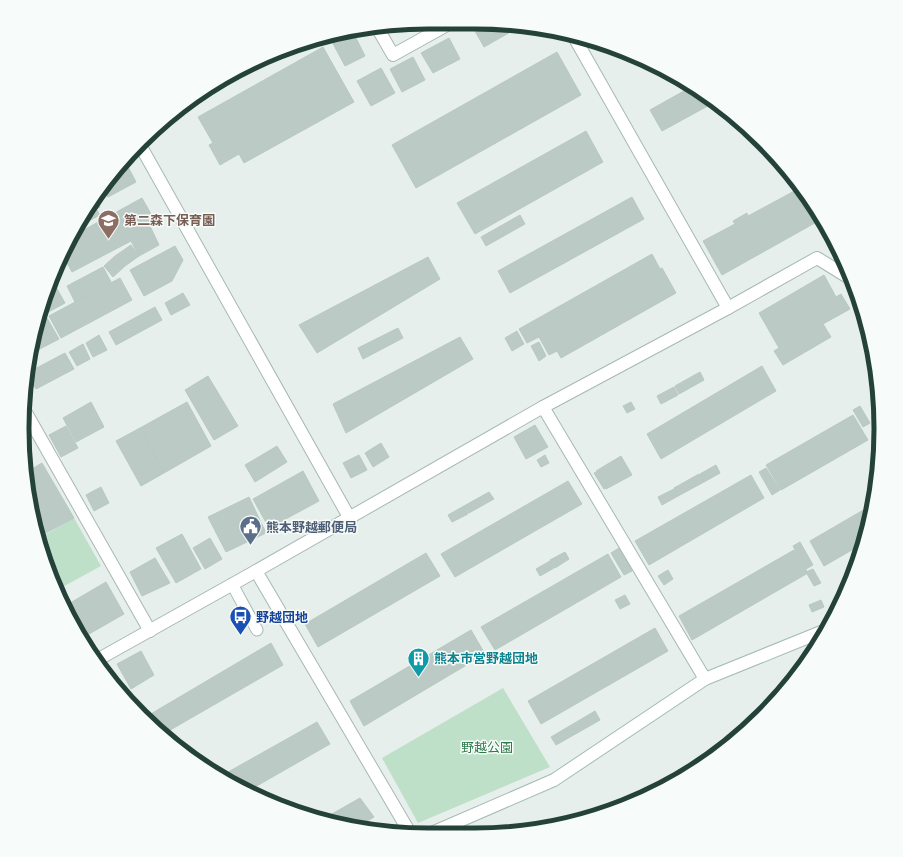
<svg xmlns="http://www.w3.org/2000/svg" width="903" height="857" font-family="Helvetica,'Noto Sans JP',sans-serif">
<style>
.green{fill:#bfe0c8}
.building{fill:#bbcac4;stroke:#b8c9c2}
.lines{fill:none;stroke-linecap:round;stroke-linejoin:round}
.lane-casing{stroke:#a8b8b2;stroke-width:13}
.street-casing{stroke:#a8b8b2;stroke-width:14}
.secondary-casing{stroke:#a4bbb3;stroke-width:14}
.lane{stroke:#fff;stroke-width:11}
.street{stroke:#fff;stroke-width:12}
.secondary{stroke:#fff;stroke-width:12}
.labels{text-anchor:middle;stroke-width:3;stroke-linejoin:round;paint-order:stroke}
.education-label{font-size:13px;font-weight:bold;fill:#785e54;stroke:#f7fbf9;text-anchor:start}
.service-label{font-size:13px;font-weight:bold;fill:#4e5e75;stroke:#f7fbf9;text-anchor:start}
.transit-label{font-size:13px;font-weight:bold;fill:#164399;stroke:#f7fbf9;text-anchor:start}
.culture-label{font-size:13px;font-weight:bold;fill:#0d838f;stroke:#f7fbf9;text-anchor:start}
.park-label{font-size:13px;fill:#2d7a4b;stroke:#f7fbf9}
.rim{fill:none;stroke:#24423a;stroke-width:5}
</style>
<rect width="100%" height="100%" fill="#e6efeb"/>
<g class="green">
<path d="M74 518 101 566 57 590 44 559 39 538Z"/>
<path d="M503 688 550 767 418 823 382 758Z"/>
</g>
<g class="building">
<path d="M501 23 521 26 484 47 471 24Z"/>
<path d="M349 30H352L365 56 345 66 330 38 341 32Z"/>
<path d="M449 38 460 59 433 73 421 53Z"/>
<path d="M323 47 354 102 244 163 239 154 220 165 209 145 213 143 198 117Z"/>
<path d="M557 52 581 95 416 188 392 145Z"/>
<path d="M413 57 425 80 402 92 390 69Z"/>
<path d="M381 68 395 93 371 106 357 81Z"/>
<path d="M691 87 715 102 662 131 650 110Z"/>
<path d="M586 131 603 162 475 234 457 203Z"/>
<path d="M124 159 136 182 108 197 103 188Z"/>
<path d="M800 188 822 219 722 275 703 241 735 224 733 221 747 213 748 216Z"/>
<path d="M632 197 644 219 510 293 498 271Z"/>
<path d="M142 198 156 223 150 226 159 245 139 256 131 241 72 272 63 255 71 237Z"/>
<path d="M95 199 100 207 83 216Z"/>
<path d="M97 210 100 215 85 223 83 217Z"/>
<path d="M520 215 525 224 486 246 481 237Z"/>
<path d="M131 245 139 256 125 266 113 277 104 266 115 256Z"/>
<path d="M175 246 183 260 172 281 144 296 130 270Z"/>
<path d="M652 254 660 269 662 268 676 293 561 358 557 351 549 355 539 337 527 343 519 329Z"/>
<path d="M428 257 440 279 317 353 299 325Z"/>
<path d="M103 267 111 282 75 302 67 286Z"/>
<path d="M824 275 836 297 841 294 850 309 823 324 831 337 783 365 774 351 779 348 759 313Z"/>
<path d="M120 278 132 300 61 338 49 316Z"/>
<path d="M52 280 65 303 39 317 44 298Z"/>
<path d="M183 293 190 305 171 315 165 303Z"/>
<path d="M155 307 162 320 116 345 109 332Z"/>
<path d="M47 318 59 339 30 354 38 323Z"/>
<path d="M398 328 403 338 363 359 358 348Z"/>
<path d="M517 331 524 344 512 351 505 338Z"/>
<path d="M99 335 107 350 93 357 86 343Z"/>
<path d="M460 337 473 359 346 433 333 404Z"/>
<path d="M539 342 546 356 539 361 531 346Z"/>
<path d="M83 344 90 359 77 366 69 352Z"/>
<path d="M65 353 74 369 36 389 27 373Z"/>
<path d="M762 366 776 391 661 459 647 434Z"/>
<path d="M700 372 704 380 679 394 675 386Z"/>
<path d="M208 376 238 426 214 440 185 390Z"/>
<path d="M674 387 678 395 661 404 657 396Z"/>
<path d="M91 402 104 427 76 442 63 418Z"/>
<path d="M187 402 211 446 164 473 140 428Z"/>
<path d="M631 402 635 409 627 413 623 406Z"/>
<path d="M860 406 870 423 863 427 853 410Z"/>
<path d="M853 415 868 440 781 490 766 465Z"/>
<path d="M535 425 548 447 526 459 514 437Z"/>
<path d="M66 426 78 448 61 457 49 435Z"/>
<path d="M140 428 164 473 141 486 116 441Z"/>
<path d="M381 443 389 457 373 467 365 453Z"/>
<path d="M277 446 287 462 255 482 245 465Z"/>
<path d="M359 455 367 470 351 478 343 463Z"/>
<path d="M545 455 549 463 541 467 537 460Z"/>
<path d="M621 456 632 475 606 489V488L604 489 594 473 597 472 596 471Z"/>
<path d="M879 459 877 473 876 474 871 464Z"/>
<path d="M42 463 74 518 38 537 25 481V473Z"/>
<path d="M716 465 720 473 704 482 700 474Z"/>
<path d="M766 468 780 490 772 495 759 472Z"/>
<path d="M303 471 319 501 269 528 253 499Z"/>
<path d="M699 474 704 482 678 496 674 488Z"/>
<path d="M751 475 764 498 649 565 635 541Z"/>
<path d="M568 481 582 504 455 577 441 554Z"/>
<path d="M101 487 109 503 94 511 86 495Z"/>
<path d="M674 489 678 496 662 505 658 497Z"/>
<path d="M489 492 494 499 469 513 464 506Z"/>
<path d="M249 497 266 533 226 552 208 517Z"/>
<path d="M872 505 867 534 864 543 824 566 810 541Z"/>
<path d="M464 506 468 514 452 522 448 515Z"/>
<path d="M182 534 201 569 176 583 156 548Z"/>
<path d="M210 538 222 559 205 569 193 548Z"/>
<path d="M800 542 813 565 806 569 793 546Z"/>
<path d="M619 548 632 571 624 575 611 553Z"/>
<path d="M794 550 808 573 692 640 679 616Z"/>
<path d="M565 552 569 559 555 568 550 560Z"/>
<path d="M426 553 440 576 318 647 305 624Z"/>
<path d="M608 554 621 577 495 650 481 627Z"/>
<path d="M155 558 170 583 142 596 130 572Z"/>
<path d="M550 561 554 568 540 576 536 569Z"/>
<path d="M813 569 821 583 814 586 806 572Z"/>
<path d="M668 570 673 579 664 585 658 576Z"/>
<path d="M106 582 124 614 82 638 70 617 65 606Z"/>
<path d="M625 595 630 604 620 609 615 600Z"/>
<path d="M821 600 824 607 812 612 809 605Z"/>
<path d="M655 628 668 651 541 724 528 701Z"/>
<path d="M471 630 485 654 364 726 350 701Z"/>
<path d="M271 643 283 665 165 733 156 725 149 715Z"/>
<path d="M141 651 154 675 131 689 117 664Z"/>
<path d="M595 711 600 720 556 745 551 737Z"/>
<path d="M317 722 330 744 248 791 221 776Z"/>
<path d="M360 798 374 817 355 828 349 827 323 819Z"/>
</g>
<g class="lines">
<defs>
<path id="lane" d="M232 584 257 630"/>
<g id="street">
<path d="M378 29 393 55 447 25"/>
<path d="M573 35 728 308"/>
<path d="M140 145 349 517"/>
<path d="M543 407 705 679"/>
<path d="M25 411 150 631"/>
<path d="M256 571 410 833"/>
<path d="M97 660 256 571 543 407 728 308 817 258 851 279"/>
</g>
<path id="secondary" d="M427 835 554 780 705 679 826 630"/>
</defs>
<use href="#lane" class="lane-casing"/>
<use href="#street" class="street-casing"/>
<use href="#secondary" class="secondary-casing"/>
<use href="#lane" class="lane"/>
<use href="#street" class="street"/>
<use href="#secondary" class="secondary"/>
</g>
<defs>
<symbol id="school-pin" viewBox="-11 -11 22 30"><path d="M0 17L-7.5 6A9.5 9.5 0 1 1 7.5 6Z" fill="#8d6e63" stroke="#f7fbf9"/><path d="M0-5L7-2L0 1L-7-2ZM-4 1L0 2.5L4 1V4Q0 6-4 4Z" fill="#fff"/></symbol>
<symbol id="civic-pin" viewBox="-11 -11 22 30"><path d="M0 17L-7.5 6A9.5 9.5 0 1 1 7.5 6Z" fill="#5c6f8a" stroke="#f7fbf9"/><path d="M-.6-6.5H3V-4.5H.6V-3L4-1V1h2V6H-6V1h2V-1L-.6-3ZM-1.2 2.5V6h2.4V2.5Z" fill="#fff"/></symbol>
<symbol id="bus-pin" viewBox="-11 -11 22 30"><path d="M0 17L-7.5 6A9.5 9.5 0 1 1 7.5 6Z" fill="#1a4fb4" stroke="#f7fbf9"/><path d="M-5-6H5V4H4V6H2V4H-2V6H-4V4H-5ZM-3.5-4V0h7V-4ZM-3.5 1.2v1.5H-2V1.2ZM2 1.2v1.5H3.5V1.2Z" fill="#fff"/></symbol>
<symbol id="building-pin" viewBox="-11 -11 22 30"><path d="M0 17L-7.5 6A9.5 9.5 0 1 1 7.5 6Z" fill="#0f9aa8" stroke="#f7fbf9"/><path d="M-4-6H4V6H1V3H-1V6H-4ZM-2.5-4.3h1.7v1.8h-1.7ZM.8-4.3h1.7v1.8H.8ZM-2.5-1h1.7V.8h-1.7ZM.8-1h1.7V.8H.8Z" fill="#fff"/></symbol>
</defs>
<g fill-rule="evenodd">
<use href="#school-pin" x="96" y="208" width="25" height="34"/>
<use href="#civic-pin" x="238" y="514" width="25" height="34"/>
<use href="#bus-pin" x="228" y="604" width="25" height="34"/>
<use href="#building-pin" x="406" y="646" width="25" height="34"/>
</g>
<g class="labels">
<g class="education-label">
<text x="124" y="225">第二森下保育園</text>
</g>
<g class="service-label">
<text x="266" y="532">熊本野越郵便局</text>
</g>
<g class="transit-label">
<text x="256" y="622">野越団地</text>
</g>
<g class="culture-label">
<text x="434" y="663">熊本市営野越団地</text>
</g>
<g class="park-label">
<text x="487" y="752">野越公園</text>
</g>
</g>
<path d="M0 0H903V857H0ZM428 29H475A399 399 0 0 1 874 428V429A399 399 0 0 1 475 828H428A399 399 0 0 1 29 429V428A399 399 0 0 1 428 29Z" fill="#f7fbf9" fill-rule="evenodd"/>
<path class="rim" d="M428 29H475A399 399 0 0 1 874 428V429A399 399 0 0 1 475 828H428A399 399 0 0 1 29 429V428A399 399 0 0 1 428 29Z"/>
</svg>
